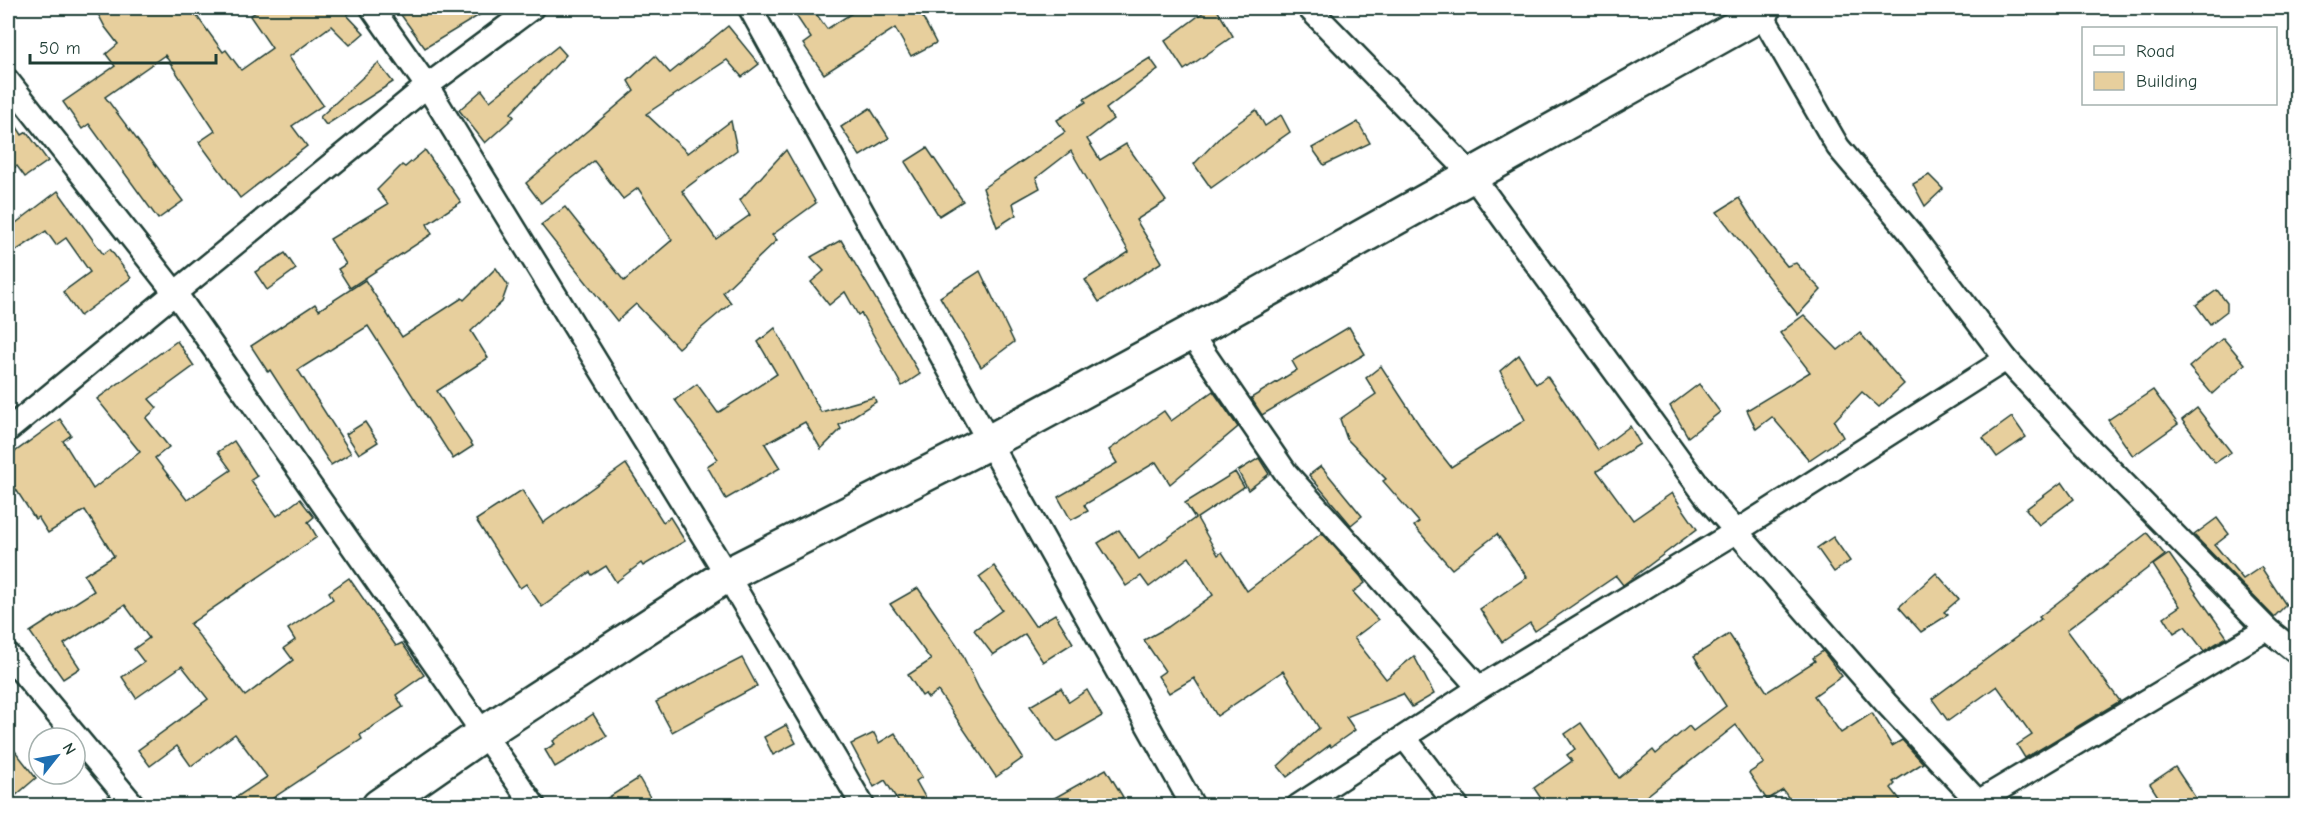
<svg xmlns="http://www.w3.org/2000/svg" width="2304" height="813" font-family="'Comic Neue',sans-serif">
<style>
.building{fill:#e7cf9d;stroke:#1f3d34;stroke-width:1.5}
.lines{fill:none;stroke-linecap:round;stroke-linejoin:round}
.street-casing{stroke:#1f3d34;stroke-width:27}
.secondary-casing{stroke:#1f3d34;stroke-width:38}
.street{stroke:#fff;stroke-width:22}
.secondary{stroke:#fff;stroke-width:33}
</style>
<rect width="100%" height="100%" fill="#fff"/>
<filter id="ink" filterUnits="userSpaceOnUse"><feTurbulence type="fractalNoise" baseFrequency=".0167" numOctaves="2"/><feDisplacementMap in="SourceGraphic" scale="12" xChannelSelector="R" yChannelSelector="G"/><feConvolveMatrix kernelMatrix="1 2 1 2 8 2 1 2 1" color-interpolation-filters="sRGB"/></filter>
<g filter="url(#ink)">
<g class="building">
<path d="M95 8H191L223 52 226 50 241 70 272 48 250 16 262 8H357L347 15 364 33 350 45 331 26 289 57 323 105 292 126 307 146 240 198 199 142 215 131 165 55 105 97 183 201 158 219 89 124 82 129 63 102 115 66 106 54 118 44 105 27Z"/>
<path d="M396 8H491L425 48Z"/>
<path d="M791 8H812L827 29 860 8H927L920 12 936 43 911 56 895 28 824 74 803 44 811 38Z"/>
<path d="M1209 8H1216L1233 36 1184 70 1165 41Z"/>
<path d="M728 26 759 64 742 77 727 60 646 114 688 153 731 121 737 150 682 191 716 239 750 215 740 200 786 150 816 203 772 235 777 240 723 292 731 303 678 348 636 304 617 321 541 225 565 207 624 281 672 240 638 188 623 199 594 161 541 203 526 183 634 91 628 81 655 56 670 73Z"/>
<path d="M558 46 566 55 511 113 514 117 485 143 459 110 482 90 490 101Z"/>
<path d="M1150 58 1158 69 1106 109 1113 119 1087 139 1100 160 1126 144 1166 201 1136 220 1162 262 1099 302 1085 280 1129 252 1071 151 1036 178 1040 188 1013 203 1016 215 997 227 983 188 1065 132 1057 120 1086 102 1084 99Z"/>
<path d="M378 63 393 82 326 125 320 117Z"/>
<path d="M870 108 889 138 860 156 841 127Z"/>
<path d="M1256 110 1265 126 1281 115 1290 132 1211 188 1194 164 1224 133Z"/>
<path d="M8 113 22 135 27 132 48 161 25 177 17 166 8 172Z"/>
<path d="M1358 122 1370 143 1324 165 1312 148Z"/>
<path d="M927 148 963 201 939 216 905 162Z"/>
<path d="M425 150 461 202 427 224 432 234 350 288 338 269 346 264 330 239 388 204 377 190 402 165 405 167Z"/>
<path d="M1929 175 1943 189 1925 206 1913 184Z"/>
<path d="M58 191 103 254 110 249 131 278 80 316 63 292 90 272 66 238 56 245 46 231 8 256V229Z"/>
<path d="M1739 198 1765 239 1787 266 1796 263 1821 290 1798 315 1717 212Z"/>
<path d="M841 240 920 374 902 386 861 313 858 315 845 292 829 305 811 282 824 271 811 257Z"/>
<path d="M285 253 296 269 267 290 255 272Z"/>
<path d="M496 268 508 285 502 302 471 331 488 358 437 391 473 446 453 459 368 326 298 370 351 453 331 465 270 370 268 372 251 346 315 304 319 310 365 280 402 337 462 298 464 300Z"/>
<path d="M980 271 1014 342 981 367 940 297Z"/>
<path d="M2217 290 2227 303V311L2210 324 2196 305Z"/>
<path d="M1804 315 1838 350 1860 333 1904 384 1879 407 1862 392 1834 421 1843 437 1809 460 1772 417 1756 429 1747 410 1810 372 1780 333Z"/>
<path d="M1349 327 1365 354 1262 415 1251 398 1297 370 1292 361Z"/>
<path d="M775 328 821 412 874 397 876 402 839 425 841 429 821 449 805 422 765 444 780 468 726 499 707 466 718 459 675 400 697 384 718 413 777 374 758 342Z"/>
<path d="M2223 338 2245 364 2212 394 2189 367Z"/>
<path d="M177 341 194 366 149 399 157 408 146 418 169 447 155 458 187 500 231 470 218 452 234 441 257 476 251 480 277 516 300 499 314 517 308 522 317 537 190 624 245 696 293 660 284 648 295 640 288 629 333 599 329 592 349 578 396 646 402 643 424 675 396 695 403 707 360 735 362 739 261 806H223L267 777 235 734 191 766 177 746 150 766 138 750 208 699 182 666 136 698 122 677 144 662 134 649 149 638 125 605 64 644 80 668 63 679 30 632 94 591 84 575 114 556 85 510 48 533 38 517 35 519 8 477V457L60 419 71 435 63 441 93 489 140 452 97 399Z"/>
<path d="M1519 355 1536 384 1547 376 1598 450 1630 426 1640 444 1597 471 1633 520 1672 493 1697 529 1623 585 1616 576 1535 631 1530 623 1502 642 1480 609 1527 577 1497 534 1452 569 1414 526 1419 522 1383 481 1386 479 1347 439 1340 419 1376 394 1366 378 1381 366 1426 435 1451 467 1525 420 1500 371Z"/>
<path d="M1699 384 1720 412 1688 437 1670 406Z"/>
<path d="M2153 390 2178 424 2133 456 2108 420Z"/>
<path d="M1213 391 1238 427 1170 484 1156 462 1084 505 1088 511 1071 520 1058 497 1117 463 1109 450 1164 411 1171 421Z"/>
<path d="M2197 408 2231 452 2215 463 2182 420Z"/>
<path d="M2012 417 2026 437 1997 457 1983 438Z"/>
<path d="M365 422 378 442 359 454 346 434Z"/>
<path d="M1259 458 1269 474 1248 490 1238 471Z"/>
<path d="M626 464 663 522 670 517 685 541 643 566 641 563 616 582 606 566 592 575 590 572 542 607 526 584 520 588 476 520 522 490 543 523Z"/>
<path d="M1321 466 1362 516 1351 525 1309 475Z"/>
<path d="M1235 472 1244 487 1197 518 1218 555 1222 552 1247 591 1322 533 1361 577 1365 583 1353 592 1378 620 1354 638 1386 679 1414 656 1434 694 1412 707 1403 694 1346 717 1355 730 1331 747 1330 745 1287 777 1278 766 1319 728 1283 671 1217 716 1194 678 1169 693 1158 676 1165 671 1144 640 1168 627 1213 595 1189 557 1149 587 1141 576 1126 586 1098 543 1119 530 1139 559 1195 518 1185 503Z"/>
<path d="M2062 482 2074 499 2039 525 2026 509Z"/>
<path d="M2217 518 2229 534 2215 545 2243 579 2261 567 2286 605 2274 617 2194 535Z"/>
<path d="M2147 533 2165 555 2067 630 2120 701 2025 758 2017 745 2032 735 1997 686 1948 721 1932 699 2041 619 2039 617Z"/>
<path d="M1833 537 1850 561 1834 572 1817 548Z"/>
<path d="M2169 554 2227 637 2204 651 2185 626 2174 633 2164 617 2180 606 2153 565Z"/>
<path d="M994 566 1035 626 1055 614 1073 643 1043 662 1025 634 993 655 974 630 1002 610 979 577Z"/>
<path d="M1936 573 1959 599 1944 612 1948 615 1921 632 1899 607Z"/>
<path d="M918 588 959 648 979 689 1023 758 996 777 938 691 928 698 925 694 922 696 908 675 931 660 890 604Z"/>
<path d="M1729 634 1767 692 1815 661 1813 658 1823 651 1842 676 1814 696 1841 733 1872 713 1892 746 1902 740 1923 763 1893 782 1895 784 1891 788 1905 806H1794L1783 790 1767 800 1749 773 1764 763 1736 725 1634 806H1546L1534 788 1572 761 1567 755 1575 749 1565 734 1581 723 1619 778 1653 750 1656 754 1689 726 1693 731 1726 706 1694 656Z"/>
<path d="M742 658 757 686 672 732 656 702Z"/>
<path d="M1061 688 1069 702 1087 690 1102 716 1057 742 1030 706Z"/>
<path d="M593 714 607 736 555 767 545 750 555 744 553 741Z"/>
<path d="M786 725 796 743 773 755 764 737Z"/>
<path d="M874 733 879 743 895 733 922 777 916 781 930 806H901L885 780 874 787 851 744Z"/>
<path d="M8 742 36 778 8 802Z"/>
<path d="M2175 767 2201 806H2164L2150 784Z"/>
<path d="M1106 769 1123 797 1109 806H1040Z"/>
<path d="M639 778 655 806H595Z"/>
</g>
<g class="lines">
<defs>
<g id="street">
<path d="M372 8 427 86 727 575 863 806"/>
<path d="M750 8 989 442 1193 806"/>
<path d="M1309 8 1471 174 1708 499 1886 703 1982 806"/>
<path d="M1758 8 1838 147 1909 231 2006 359 2085 444 2267 629 2296 652"/>
<path d="M8 81 176 294 534 806"/>
<path d="M1190 333 1286 473 1479 688"/>
<path d="M8 430 427 86 532 8"/>
<path d="M8 655 134 806"/>
<path d="M1405 738 1457 806"/>
<path d="M1298 806 1479 688 1737 531 2006 359"/>
<path d="M1971 806 2267 629"/>
</g>
<path id="secondary" d="M379 806 484 733 727 575 989 442 1190 333 1762 13"/>
</defs>
<use href="#street" class="street-casing"/>
<use href="#secondary" class="secondary-casing"/>
<use href="#street" class="street"/>
<use href="#secondary" class="secondary"/>
</g>
</g>
<rect width="2304" height="813" fill="none" stroke="#fff" stroke-width="30"/>
<rect x="15" y="15" width="2274" height="783" fill="none" stroke="#1f3d34" stroke-width="2" filter="url(#ink)"/>
<rect x="2082" y="27" width="195" height="78" fill="#ffffff" stroke="#a5b1ae" stroke-width="1.5"/>
<rect x="2094" y="46" width="30" height="9" fill="#ffffff" stroke="#a5b1ae" stroke-width="1.5"/>
<text x="2136" y="57" font-size="18" fill="#1f3d34">Road</text>
<rect x="2094" y="72" width="30" height="18" fill="#e7cf9d" stroke="#a5b1ae" stroke-width="1.5"/>
<text x="2136" y="87" font-size="18" fill="#1f3d34">Building</text>
<g transform="translate(57 756) rotate(59)"><circle r="28" fill="#ffffff" stroke="#a5b1ae" stroke-width="1.5"/>
<path d="M0-4.5L10 22L0 15L-10 22Z" fill="#1f6fb2"/>
<text y="-9" font-size="16" font-weight="bold" text-anchor="middle" fill="#1f3d34">N</text>
</g>
<path d="M30 54v9h186v-9" fill="none" stroke="#1f3d34" stroke-width="3"/>
<text x="39" y="54" font-size="18" fill="#1f3d34" stroke="#ffffff" stroke-width="4.5" paint-order="stroke">50 m</text>
</svg>
